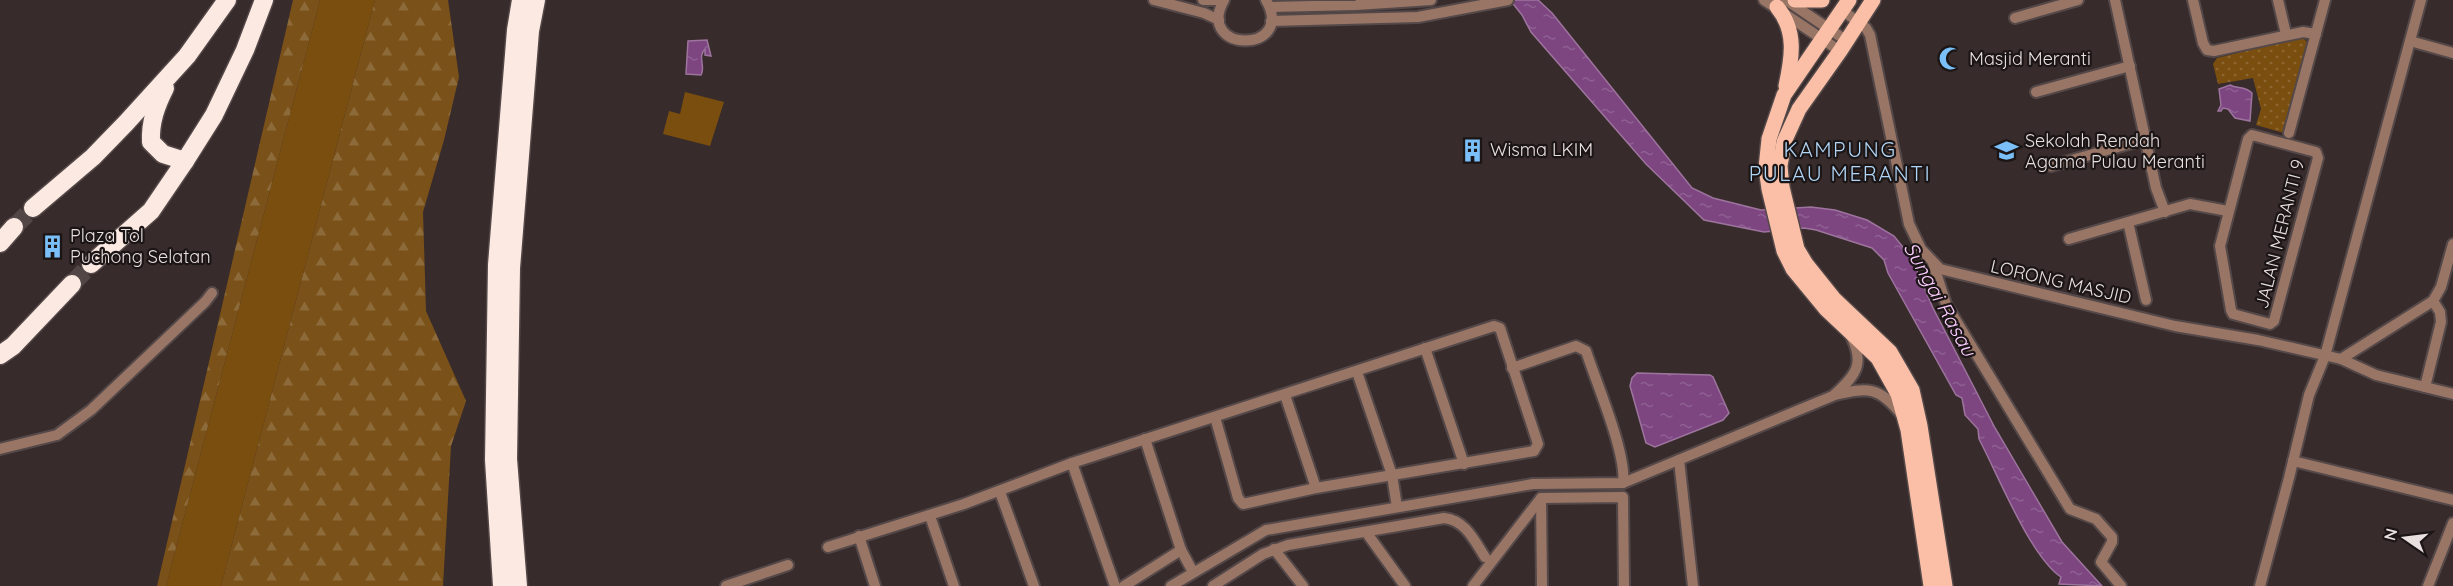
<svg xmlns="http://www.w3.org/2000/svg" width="2453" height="586" font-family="Quicksand,sans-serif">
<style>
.grass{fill:#7a4e0e}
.forest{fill:url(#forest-firs)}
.park{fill:url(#park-dots)}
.water{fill:url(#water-ripples);stroke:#9d749d;stroke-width:1.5}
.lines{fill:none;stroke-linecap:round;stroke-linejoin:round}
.motorway-tunnel{stroke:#524646;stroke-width:18;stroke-dasharray:18 9;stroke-linecap:butt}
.minor-casing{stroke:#544848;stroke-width:14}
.primary-casing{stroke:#544848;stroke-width:18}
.motorway-casing{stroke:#544848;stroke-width:21}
.minor{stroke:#997566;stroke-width:10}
.primary{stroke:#fabfa6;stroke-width:15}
.motorway{stroke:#fbe9e2;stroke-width:18}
.labels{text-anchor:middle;stroke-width:4.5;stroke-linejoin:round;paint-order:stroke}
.poi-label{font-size:18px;fill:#e8dfdf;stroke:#1b1515;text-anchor:start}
.street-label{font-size:18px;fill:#e8dfdf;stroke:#1b1515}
.water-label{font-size:20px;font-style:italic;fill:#fcccff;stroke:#1b1515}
.quarter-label{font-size:21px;letter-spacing:1.5px;fill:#b0d5f6;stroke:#1b1515}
</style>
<defs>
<pattern id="forest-firs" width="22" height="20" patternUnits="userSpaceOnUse" patternTransform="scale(1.5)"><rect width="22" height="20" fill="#7a5118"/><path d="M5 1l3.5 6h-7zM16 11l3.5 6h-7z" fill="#8d6a39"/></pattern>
<pattern id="park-dots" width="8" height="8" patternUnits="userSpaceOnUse" patternTransform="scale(1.5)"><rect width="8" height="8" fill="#7a4e0e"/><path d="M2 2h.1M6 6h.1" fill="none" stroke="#8d6731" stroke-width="1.8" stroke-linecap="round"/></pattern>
<pattern id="water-ripples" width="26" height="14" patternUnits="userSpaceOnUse" patternTransform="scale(1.5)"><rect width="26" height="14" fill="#7d4681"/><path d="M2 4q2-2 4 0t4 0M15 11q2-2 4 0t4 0" fill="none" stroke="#8f6092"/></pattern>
</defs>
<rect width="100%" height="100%" fill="#382b2b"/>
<g class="grass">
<path d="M320 0H375L221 586H166Z"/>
<path d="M685 92 724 102 710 146 663 134 669 111 680 114Z"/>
</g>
<g class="forest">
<path d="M293 0H320L166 586H157Z"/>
<path d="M375 0H448L459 77 444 140 423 212 426 311 466 401 451 446 443 586H221Z"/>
</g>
<path class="park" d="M2302 37 2309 44 2284 133 2256 125 2261 109 2253 78 2218 84 2213 64 2217 58Z"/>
<g class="water">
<path d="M1510 0H1538L1552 13 1692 188 1713 198 1761 210 1811 207 1835 210 1867 220 1894 236 1911 257 1933 308 1995 428 2062 542 2102 586 2059 584 2061 577C2030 556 1998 475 1979 439L1978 429 1965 415 1962 398 1956 395 1888 273 1884 260 1872 248 1816 230 1804 228 1764 232 1704 220 1646 164 1531 32 1522 15Z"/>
<path d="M707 40 711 56 705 55V49C697 57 706 66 701 75L686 74 688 41Z"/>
<path d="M2230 85C2237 89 2245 86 2252 93L2250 121 2235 118 2228 109 2223 108 2221 111H2218L2221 105 2219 89Z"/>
<path d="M1637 373 1710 375 1713 377 1729 413 1723 420 1655 447 1646 443 1630 386 1632 378Z"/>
</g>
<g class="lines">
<g class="motorway-tunnel">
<path d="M14 227 33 208"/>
<path d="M72 284 91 264"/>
</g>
<defs>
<g id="minor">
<path d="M1154 0 1204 13 1219 20"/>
<path d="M1203 0H1221"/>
<path d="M1224 0C1194 54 1297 54 1266 0"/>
<path d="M1764 0 1840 51"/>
<path d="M1786 0 1847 41"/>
<path d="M2115 0 2156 188 2165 212"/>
<path d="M2193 0 2203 43 2207 50 2214 51 2303 32 2316 34"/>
<path d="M2278 0 2286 34"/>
<path d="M1270 7 1356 5 1431 0"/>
<path d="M1842 10 1866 28 1870 35 1909 224 1921 249 1940 269 2175 326 2258 340 2341 359 2376 375 2453 394"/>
<path d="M2015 18 2078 0"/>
<path d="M1271 21 1418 17 1508 0"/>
<path d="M2410 41 2453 53"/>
<path d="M2036 92 2130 66"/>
<path d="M2289 133 2325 0"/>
<path d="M2252 135 2316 152 2318 158 2274 321 2270 324 2233 314 2231 310 2220 246 2248 139Z"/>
<path d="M2051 166 2146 139"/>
<path d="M2128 222 2146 300"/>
<path d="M2069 239 2190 204 2228 211"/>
<path d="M1933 263 1946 304 2070 509 2096 519 2112 537V542L2101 562 2121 586"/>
<path d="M1425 348 1464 464"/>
<path d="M2341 359 2433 301 2441 287 2453 244"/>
<path d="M1512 368 1576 346 1586 351C1596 382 1627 454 1623 483"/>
<path d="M1357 372 1392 475 1397 507"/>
<path d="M2425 387 2441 322 2440 312 2433 301"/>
<path d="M1835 394C1856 375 1865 364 1851 336"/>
<path d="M1285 395 1316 488"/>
<path d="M1145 439 1181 550 1193 572"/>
<path d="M0 449 57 435 91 410 205 302 212 293"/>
<path d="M1679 460 1693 586"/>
<path d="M2293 461 2453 500"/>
<path d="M1072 463 1115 586"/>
<path d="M1000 492 1034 586"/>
<path d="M1541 498 1542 586"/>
<path d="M930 516 954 586"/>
<path d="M1366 532 1405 586"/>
<path d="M859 536 875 586"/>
<path d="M828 547 964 504 1072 463 1494 326 1500 328 1538 444 1534 451 1316 488 1243 504 1238 498 1215 417"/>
<path d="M1274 549 1303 586"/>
<path d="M726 586 788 565"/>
<path d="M1124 586 1181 550"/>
<path d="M1171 586 1266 530 1533 484 1623 483 1835 395C1869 387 1879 387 1901 414"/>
<path d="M1213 586 1263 554 1288 545 1444 518C1465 520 1474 540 1485 557"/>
<path d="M1473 586 1541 498 1623 497 1624 586"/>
<path d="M2260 586 2289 478 2309 395 2325 356 2421 0"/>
<path d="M2428 586 2453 523"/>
</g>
<g id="primary">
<path d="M1795 0H1822"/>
<path d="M1849 0 1784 95 1769 139 1766 168 1769 189 1784 251 1793 269 1826 309 1878 358 1898 394 1908 430 1931 586"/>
<path d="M1873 0 1840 51 1799 109 1784 142 1780 166 1782 187 1797 249 1806 264 1834 299 1890 352 1912 390 1920 426 1945 586"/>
<path d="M1777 7C1797 31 1792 58 1786 86"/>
</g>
<g id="motorway">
<path d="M165 88C156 106 150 122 151 142L163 154 185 161"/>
<path d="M33 208 93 157 126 123 187 56 227 0"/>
<path d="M0 243 14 227"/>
<path d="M91 264 151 211 185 161 214 115 245 50 264 0"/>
<path d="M0 355 13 346 72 284"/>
<path d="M502 586 494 460 497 265 516 30 521 0"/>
<path d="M518 586 508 459 511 268 530 31 536 0"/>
</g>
</defs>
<use href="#minor" class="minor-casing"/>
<use href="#primary" class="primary-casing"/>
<use href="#motorway" class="motorway-casing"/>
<use href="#minor" class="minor"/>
<use href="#primary" class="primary"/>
<use href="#motorway" class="motorway"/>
</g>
<defs>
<symbol id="mosque-bare" viewBox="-9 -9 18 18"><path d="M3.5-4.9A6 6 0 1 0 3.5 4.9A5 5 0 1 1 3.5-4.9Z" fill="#7abff8" stroke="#1b1515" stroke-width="2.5" paint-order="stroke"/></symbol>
<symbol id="building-bare" viewBox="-9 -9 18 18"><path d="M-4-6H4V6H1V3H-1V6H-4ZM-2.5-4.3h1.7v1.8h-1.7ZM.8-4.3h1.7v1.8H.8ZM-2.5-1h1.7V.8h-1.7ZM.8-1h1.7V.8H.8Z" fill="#7abff8" stroke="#1b1515" stroke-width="2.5" paint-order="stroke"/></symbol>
<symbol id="school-bare" viewBox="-9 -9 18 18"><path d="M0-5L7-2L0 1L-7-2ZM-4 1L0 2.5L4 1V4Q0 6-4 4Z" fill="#7abff8" stroke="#1b1515" stroke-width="2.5" paint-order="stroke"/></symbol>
</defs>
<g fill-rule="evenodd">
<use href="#mosque-bare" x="1934" y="42" width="33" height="33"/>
<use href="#building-bare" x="1456" y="134" width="33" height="33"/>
<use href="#school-bare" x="1990" y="134" width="33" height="33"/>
<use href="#building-bare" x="36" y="230" width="33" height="33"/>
</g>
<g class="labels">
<g class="poi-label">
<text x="1969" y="65">Masjid Meranti</text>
<text x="2025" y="147">Sekolah Rendah<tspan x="2025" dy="21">Agama Pulau Meranti</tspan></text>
<text x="1490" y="156">Wisma LKIM</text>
<text x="70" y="242">Plaza Tol<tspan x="70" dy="21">Puchong Selatan</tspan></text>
</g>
<g class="street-label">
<text transform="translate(2280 234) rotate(-76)" y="6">JALAN MERANTI 9</text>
<text transform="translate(2061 282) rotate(13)" y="6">LORONG MASJID</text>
</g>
<g class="water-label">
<text transform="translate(1940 299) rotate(61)" y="7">Sungai Rasau</text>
</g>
<g class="quarter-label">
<text x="1840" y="157">KAMPUNG<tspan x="1840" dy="24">PULAU MERANTI</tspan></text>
</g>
</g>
<g transform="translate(2405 538) rotate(284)" stroke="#1b1515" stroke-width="4.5" paint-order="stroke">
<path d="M0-4.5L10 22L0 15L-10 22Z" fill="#e8dfdf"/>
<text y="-9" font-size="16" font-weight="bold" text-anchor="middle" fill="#e8dfdf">N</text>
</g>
</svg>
